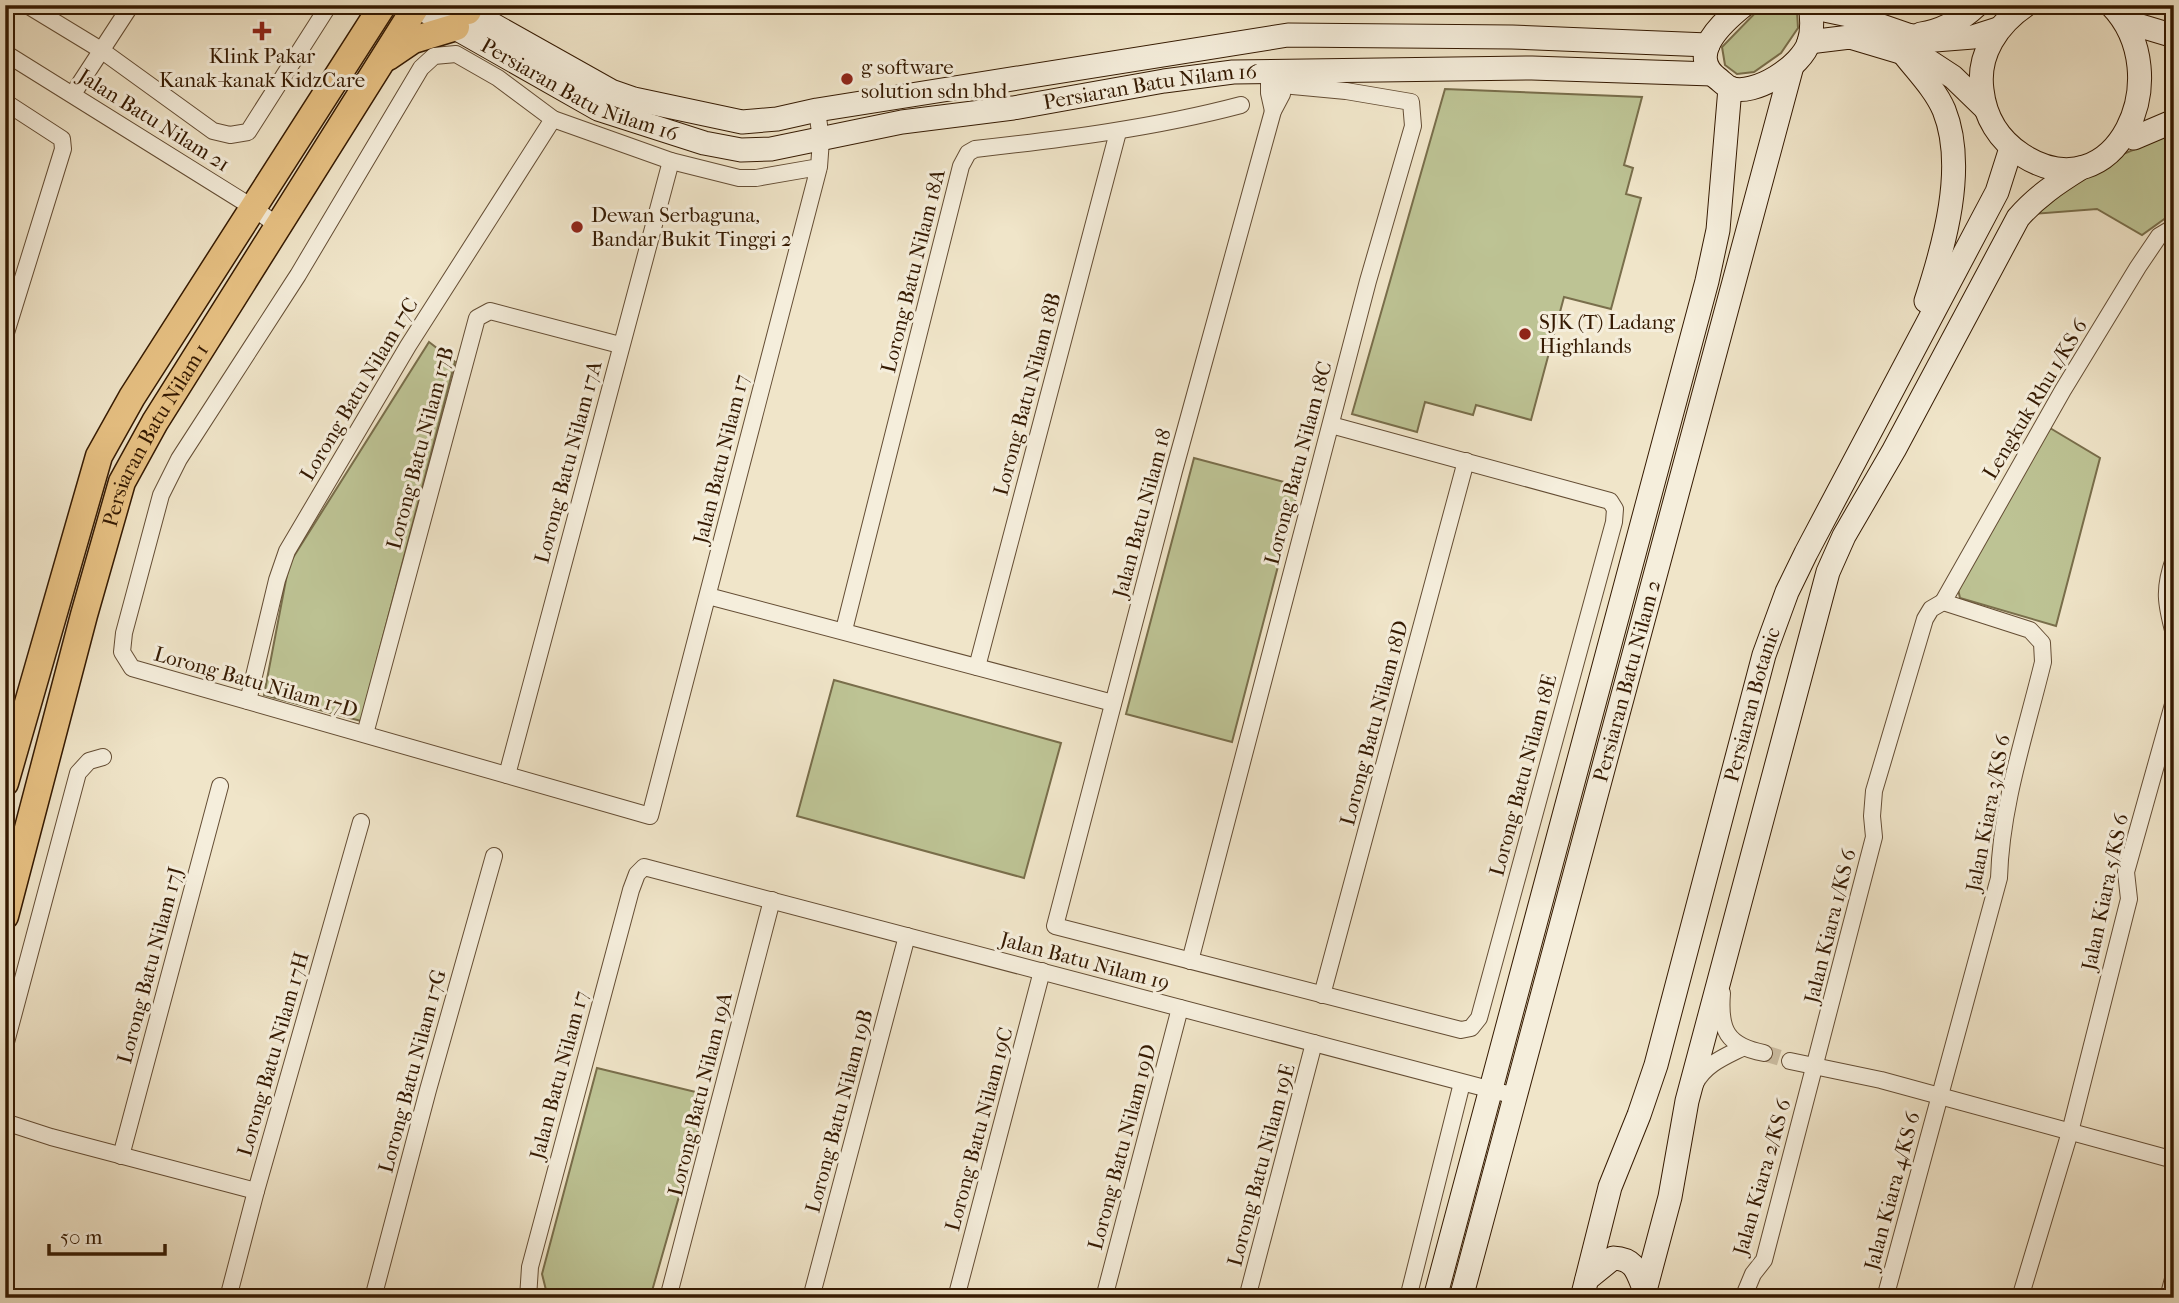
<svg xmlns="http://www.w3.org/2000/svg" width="2179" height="1303" font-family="'IM FELL French Canon',serif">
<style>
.green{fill:#bdc394;stroke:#796e4b;stroke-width:2}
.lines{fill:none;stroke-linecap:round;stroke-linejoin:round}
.street-tunnel{stroke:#cbbca1;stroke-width:16;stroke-dasharray:16 8;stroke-linecap:butt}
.street-casing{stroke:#644d34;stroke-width:18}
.secondary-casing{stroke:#351a02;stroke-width:25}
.primary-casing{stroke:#351a02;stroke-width:29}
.street{stroke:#f5eedc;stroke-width:16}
.secondary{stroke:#f5eedc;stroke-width:23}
.primary{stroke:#e8c284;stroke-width:26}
.poi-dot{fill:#8f2418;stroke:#f5eedc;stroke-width:2.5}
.labels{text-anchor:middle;stroke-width:6;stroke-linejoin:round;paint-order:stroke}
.poi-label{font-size:21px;fill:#351a02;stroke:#f5eedc;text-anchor:start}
.street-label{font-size:21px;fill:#351a02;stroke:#f5eedc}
</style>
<rect width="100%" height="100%" fill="#f0e5c9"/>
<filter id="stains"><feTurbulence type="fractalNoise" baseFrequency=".00286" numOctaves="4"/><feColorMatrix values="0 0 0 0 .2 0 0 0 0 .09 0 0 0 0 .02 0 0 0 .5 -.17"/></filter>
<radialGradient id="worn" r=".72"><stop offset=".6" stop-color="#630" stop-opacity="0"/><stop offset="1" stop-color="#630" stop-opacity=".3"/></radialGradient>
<g class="green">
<path d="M1790 5 1797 11 1798 28 1781 53 1754 72 1737 74 1725 65 1722 47 1762 6Z"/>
<path d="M1445 89 1642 97 1624 165 1633 168 1626 194 1641 198 1611 309 1564 297 1531 420 1476 405 1473 415 1425 402 1417 432 1352 414Z"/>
<path d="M2174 133V212L2142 235 2097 209 2033 214 2082 171Z"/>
<path d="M429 342 455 362 361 721 264 695 289 564Z"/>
<path d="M2050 428 2100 458 2056 626 1960 598 1957 585Z"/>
<path d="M1194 458 1299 486 1232 742 1126 714Z"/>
<path d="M834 680 1061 743 1024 878 797 816Z"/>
<path d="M597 1068 708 1095 650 1298H548L542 1274Z"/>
</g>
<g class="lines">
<path class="street-tunnel" d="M1764 1053 1790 1061"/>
<defs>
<g id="street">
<path d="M27 5 101 50 213 131 230 135 248 132 329 5"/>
<path d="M5 53 252 207 278 226"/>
<path d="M1269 70V93L1273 111"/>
<path d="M1284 70 1282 94 1273 111 1174 471 1055 926 1461 1030 1471 1028 1479 1018 1614 522 1615 509 1610 501 1331 425"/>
<path d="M73 94 131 5"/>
<path d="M5 102 62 139 63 149 5 336"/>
<path d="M817 110 821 140 819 167 650 816 132 668 122 652 124 633 161 495 179 459 298 275 421 68 434 56 456 54 498 78 553 119 671 161 739 178H756L819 167"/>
<path d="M2174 559C2163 589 2166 604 2174 634"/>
<path d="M708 596 1113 703"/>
<path d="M1943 602 2063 390 2138 267 2159 236 2174 227"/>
<path d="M844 630 961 166 968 153 975 149C1065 139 1154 128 1241 105"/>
<path d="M977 667 1118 132"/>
<path d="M248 701 277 580 287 551 408 346 553 119"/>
<path d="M365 734 477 318 490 311 620 345"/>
<path d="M507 775 671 161"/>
<path d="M1190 961 1368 281 1413 126 1411 102 1346 91 1282 85"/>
<path d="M1722 993C1719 1030 1727 1046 1764 1053"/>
<path d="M1322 995 1466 461"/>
<path d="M5 1046 78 773 89 761 103 757"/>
<path d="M1790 1061 1881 1080 2174 1160"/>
<path d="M1695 1084C1704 1065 1724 1057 1742 1048"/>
<path d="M5 1122 51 1137 256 1191"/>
<path d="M121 1156 220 786"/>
<path d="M228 1298 256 1191 361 822"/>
<path d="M373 1298 428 1090 494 856"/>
<path d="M528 1298 530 1267 631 890 637 874 644 867 1515 1096"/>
<path d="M668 1298 772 900"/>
<path d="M811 1298 907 936"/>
<path d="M956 1298 1042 971"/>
<path d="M1104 1298 1180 1008"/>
<path d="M1247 1298 1314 1043"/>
<path d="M1408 1298 1462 1083"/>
<path d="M1743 1298 1753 1274 1764 1260 1874 837 1872 816 1874 791 1925 619 1931 609 1943 602"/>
<path d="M1885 1298 1999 878C2001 805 2026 732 2043 662L2042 643 2030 630 1943 602"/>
<path d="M2020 1298 2070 1132 2129 899 2126 872 2174 701"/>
<path d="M2168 1298 2174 1275"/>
</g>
<g id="secondary">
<path id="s1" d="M415 5 598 109 704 143 741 150 771 149 902 122 1013 108 1164 81 1233 72 1532 68 1712 74"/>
<path d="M458 5 611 91 634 99 742 122 777 119 817 110 1288 35 1512 37 1708 45"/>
<path d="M1744 5C1724 21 1686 54 1717 78 1721 81 1726 86 1730 88 1754 97 1802 66 1809 42 1813 30 1812 17 1810 5"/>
<path d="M2026 5C1998 24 1977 54 1982 90 1985 117 1999 140 2022 155 2116 215 2179 75 2111 5"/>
<path d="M1810 7 1853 16 1908 35 1935 40 1973 37 1998 29"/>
<path d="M2134 24 2174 36"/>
<path d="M1921 34C1942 31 1962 19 1977 5"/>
<path d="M1809 42 1850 37 1927 60 1953 77 1985 108"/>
<path d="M1903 53C1917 71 1935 89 1944 110 1967 167 1944 246 1926 301"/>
<path d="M2134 138 2174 121"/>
<path d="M1587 1279 1613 1258C1636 1259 1637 1272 1645 1291"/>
<path d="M1435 1298 1707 281 1718 230 1730 88"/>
<path id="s2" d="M1461 1298 1792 66"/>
<path id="s3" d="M1582 1298 1610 1187 1639 1115 1656 1065 1764 655 1787 592 1806 553 1997 192 2011 148"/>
<path d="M1643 1298 1670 1197 1687 1101 1828 572 1844 536 1894 450 2018 218C2036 197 2057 183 2081 168"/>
</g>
<g id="primary">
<path d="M465 5 468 11"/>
<path d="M388 57 413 40 456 27"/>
<path d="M5 783 99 456 132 397 383 5"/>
<path id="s4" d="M5 916 84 615 122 482 155 422 417 5"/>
</g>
</defs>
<use href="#street" class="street-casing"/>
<use href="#secondary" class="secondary-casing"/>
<use href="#primary" class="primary-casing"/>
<use href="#street" class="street"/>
<use href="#secondary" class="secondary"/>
<use href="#primary" class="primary"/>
</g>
<g class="poi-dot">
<path d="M258.5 20.5h7v7h7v7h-7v7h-7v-7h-7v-7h7z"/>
<circle cx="847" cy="79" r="7"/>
<circle cx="577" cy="227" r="7"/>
<circle cx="1525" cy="334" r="7"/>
</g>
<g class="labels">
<g class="poi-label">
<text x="262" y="63" text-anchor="middle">Klink Pakar<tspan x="262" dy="24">Kanak-kanak KidzCare</tspan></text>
<text x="861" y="74">g software<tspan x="861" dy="24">solution sdn bhd</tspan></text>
<text x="591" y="222">Dewan Serbaguna,<tspan x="591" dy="24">Bandar Bukit Tinggi 2</tspan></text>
<text x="1539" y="329">SJK (T) Ladang<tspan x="1539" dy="24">Highlands</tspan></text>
</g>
<g class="street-label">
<text dy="7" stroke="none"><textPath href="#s1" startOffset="774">Persiaran Batu Nilam 16</textPath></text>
<text dy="7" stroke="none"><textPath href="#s1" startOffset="186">Persiaran Batu Nilam 16</textPath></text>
<text transform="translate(154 120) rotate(32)" y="7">Jalan Batu Nilam 21</text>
<text transform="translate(913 271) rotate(-76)" y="7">Lorong Batu Nilam 18A</text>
<text transform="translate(359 389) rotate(-59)" y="7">Lorong Batu Nilam 17C</text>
<text transform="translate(1027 394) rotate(-75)" y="7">Lorong Batu Nilam 18B</text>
<text transform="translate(2035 399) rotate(-59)" y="7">Lengkuk Rhu 1/KS 6</text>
<text dy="7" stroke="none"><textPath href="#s4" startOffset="506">Persiaran Batu Nilam 1</textPath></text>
<text transform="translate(420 448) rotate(-75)" y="7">Lorong Batu Nilam 17B</text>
<text transform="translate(721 459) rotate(-76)" y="7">Jalan Batu Nilam 17</text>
<text transform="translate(568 462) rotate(-75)" y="7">Lorong Batu Nilam 17A</text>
<text transform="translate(1298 463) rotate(-75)" y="7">Lorong Batu Nilam 18C</text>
<text transform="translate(1142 513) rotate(-75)" y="7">Jalan Batu Nilam 18</text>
<text transform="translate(256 682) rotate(16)" y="7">Lorong Batu Nilam 17D</text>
<text dy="7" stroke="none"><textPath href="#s2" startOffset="639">Persiaran Batu Nilam 2</textPath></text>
<text dy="7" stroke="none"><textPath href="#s3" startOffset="618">Persiaran Botanic</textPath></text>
<text transform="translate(1374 723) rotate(-75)" y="7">Lorong Batu Nilam 18D</text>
<text transform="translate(1523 775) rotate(-75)" y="7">Lorong Batu Nilam 18E</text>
<text transform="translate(1988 813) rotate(-79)" y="7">Jalan Kiara 3/KS 6</text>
<text transform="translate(2105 892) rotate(-78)" y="7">Jalan Kiara 5/KS 6</text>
<text transform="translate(1830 926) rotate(-76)" y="7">Jalan Kiara 1/KS 6</text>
<text transform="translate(1085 961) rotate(15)" y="7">Jalan Batu Nilam 19</text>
<text transform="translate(150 965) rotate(-75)" y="7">Lorong Batu Nilam 17J</text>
<text transform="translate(273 1054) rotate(-74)" y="7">Lorong Batu Nilam 17H</text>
<text transform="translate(412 1071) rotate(-75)" y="7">Lorong Batu Nilam 17G</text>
<text transform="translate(559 1075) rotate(-75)" y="7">Jalan Batu Nilam 17</text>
<text transform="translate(700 1094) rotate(-76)" y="7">Lorong Batu Nilam 19A</text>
<text transform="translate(839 1111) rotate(-75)" y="7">Lorong Batu Nilam 19B</text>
<text transform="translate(979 1129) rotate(-75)" y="7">Lorong Batu Nilam 19C</text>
<text transform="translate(1122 1147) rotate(-75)" y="7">Lorong Batu Nilam 19D</text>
<text transform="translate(1261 1165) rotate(-75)" y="7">Lorong Batu Nilam 19E</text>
<text transform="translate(1762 1177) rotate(-74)" y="7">Jalan Kiara 2/KS 6</text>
<text transform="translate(1892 1191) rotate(-75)" y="7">Jalan Kiara 4/KS 6</text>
</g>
</g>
<rect width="2179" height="1303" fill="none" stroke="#f0e5c9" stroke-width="28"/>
<rect x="7" y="7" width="2165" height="1289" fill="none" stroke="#351a02" stroke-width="3.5"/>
<rect x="14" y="14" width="2151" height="1275" fill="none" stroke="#351a02" stroke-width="2"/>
<path d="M49 1244v10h116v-10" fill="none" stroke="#351a02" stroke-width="3.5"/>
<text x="60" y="1244" font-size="21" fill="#351a02" stroke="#f5eedc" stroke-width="5" paint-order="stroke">50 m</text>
<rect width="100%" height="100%" filter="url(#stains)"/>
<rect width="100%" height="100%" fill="url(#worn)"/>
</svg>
